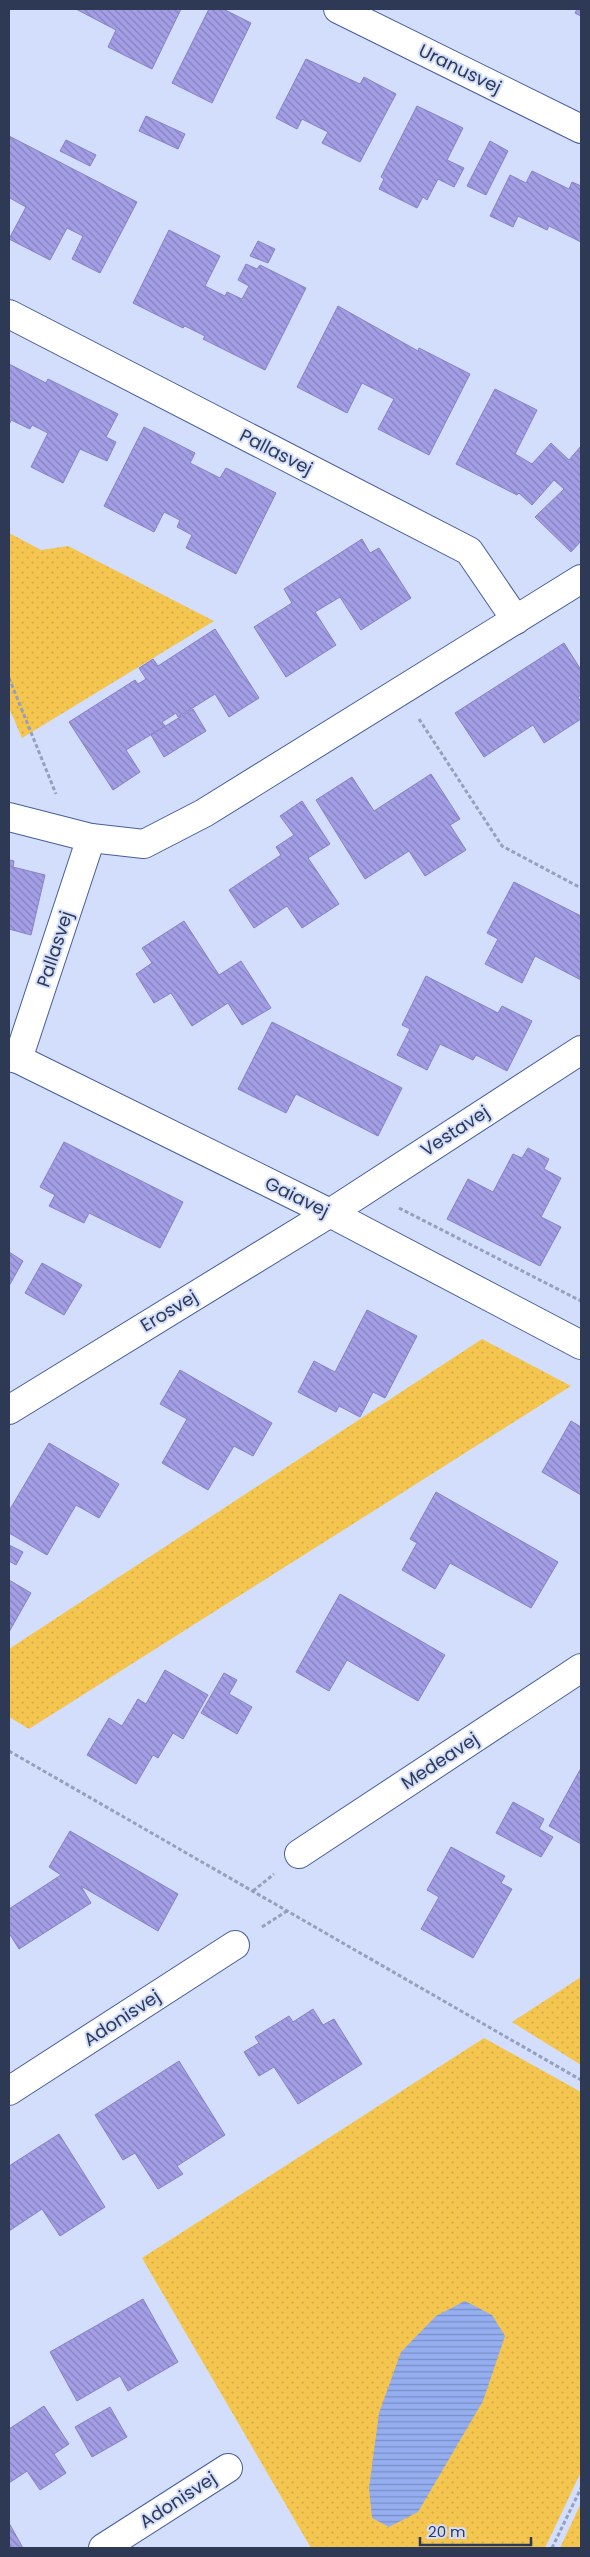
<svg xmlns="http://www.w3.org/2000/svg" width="590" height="2557" font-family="Poppins,sans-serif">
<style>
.grass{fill:url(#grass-dots)}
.water{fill:url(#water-rules)}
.building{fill:url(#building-back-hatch);stroke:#8881c7}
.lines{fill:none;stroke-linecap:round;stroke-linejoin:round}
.minor-casing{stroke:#475e9c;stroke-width:30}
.path{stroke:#94a0bd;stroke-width:3;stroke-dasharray:4 2.5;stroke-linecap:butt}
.minor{stroke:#fff;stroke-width:28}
.labels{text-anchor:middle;stroke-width:4;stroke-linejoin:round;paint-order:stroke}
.street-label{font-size:18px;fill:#2e3956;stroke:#d2defb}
</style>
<defs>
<pattern id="grass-dots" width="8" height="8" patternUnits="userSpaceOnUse" patternTransform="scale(1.25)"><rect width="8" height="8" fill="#f5c64f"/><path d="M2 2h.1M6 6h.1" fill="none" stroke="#d2ab47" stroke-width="1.8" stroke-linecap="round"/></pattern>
<pattern id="water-rules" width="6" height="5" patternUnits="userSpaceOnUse" patternTransform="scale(1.25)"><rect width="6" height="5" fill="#94aef0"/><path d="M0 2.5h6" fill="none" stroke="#798fc5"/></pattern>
<pattern id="building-back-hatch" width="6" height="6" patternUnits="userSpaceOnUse" patternTransform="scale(1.25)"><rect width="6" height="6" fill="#a39ee5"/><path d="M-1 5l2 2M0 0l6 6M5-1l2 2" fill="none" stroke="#8582bc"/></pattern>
</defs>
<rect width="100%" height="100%" fill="#d2defb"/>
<g class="grass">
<path d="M9 533 41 550 68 546 214 621 22 738 9 708Z"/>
<path d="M482 1339 571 1386 29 1729 9 1717V1649Z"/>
<path d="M581 1977V2065L512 2022Z"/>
<path d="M484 2038 581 2092V2472L545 2548H311L142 2258Z"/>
<path d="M581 2503V2548H560Z"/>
</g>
<path class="water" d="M465 2301 492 2315 505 2336 483 2401 418 2512 389 2527 372 2518 369 2488 379 2413 401 2352 436 2316Z"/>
<g class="building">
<path d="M76 9H181L152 69 108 47 116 30Z"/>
<path d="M209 9H223L251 23 212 103 172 83Z"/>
<path d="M577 9H581V16L575 13Z"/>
<path d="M306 59 360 84 364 77 396 94 360 162 322 143 328 132 302 119 297 129 276 118Z"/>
<path d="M417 106 463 128 447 160 464 168 454 187 438 179 427 200 423 197 417 208 379 189 384 179 381 177Z"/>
<path d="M146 116 185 134 178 149 139 131Z"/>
<path d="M9 136 137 202 100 273 72 259 83 236 67 228 50 260 9 239 26 207 10 198 9 200Z"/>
<path d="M66 140 96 155 90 166 60 151Z"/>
<path d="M490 141 508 151 486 195 467 186Z"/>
<path d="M532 171 569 189 572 182 581 186V242L549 226 547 230 518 216 513 227 490 216 510 175 526 183Z"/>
<path d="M169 230 220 256 205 286 225 296 227 292 242 299 249 286 238 280 246 264 257 269 260 265 306 288 265 370 203 339 205 336 185 326 183 328 133 303Z"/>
<path d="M258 241 275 249 268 263 250 256Z"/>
<path d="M338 306 418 351 419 348 470 374 429 455 378 429 394 399 362 383 347 413 297 387Z"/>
<path d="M9 364 46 383 48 379 118 414 106 437 116 442 107 461 80 449 63 483 31 467 48 433 32 425 30 429 11 420 9 425Z"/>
<path d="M495 389 537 410 515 454 532 464 551 443 569 460 581 446V541L571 552 535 517 564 489 554 480 532 505 519 493 517 495 456 464Z"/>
<path d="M144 427 195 453 190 463 220 478 226 468 276 493 236 574 186 548 192 535 177 527 180 520 164 512 154 532 104 506Z"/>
<path d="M362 539 370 553 379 548 411 598 361 630 340 597 315 612 336 645 286 677 254 627 292 603 284 589Z"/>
<path d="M215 629 259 698 229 717 215 694 178 717 176 713 162 722 165 726 126 750 140 772 113 790 69 722 135 680 138 684 146 679 139 668 153 659 158 666Z"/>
<path d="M564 643 581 670V695L578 697 581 702V719L544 743 533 725 484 757 455 713Z"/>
<path d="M193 709 206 731 164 757 151 735Z"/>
<path d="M431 774 460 819 450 825 466 850 425 876 409 851 365 879 316 800 352 777 374 811Z"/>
<path d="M302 801 330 844 308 858 339 904 302 928 287 906 254 928 229 890 281 855 276 847 294 835 280 816Z"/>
<path d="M9 860 14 861 13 867 45 875 31 935 9 929Z"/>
<path d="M514 882 581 916V980L535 956 522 983 485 964 498 939 487 933Z"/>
<path d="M184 921 219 975 241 961 271 1008 242 1025 228 1003 192 1026 171 993 154 1003 136 974 152 963 142 948Z"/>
<path d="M426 976 498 1013 502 1006 532 1021 507 1071 476 1055 473 1060 440 1044 427 1070 397 1055 410 1029 402 1025Z"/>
<path d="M272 1022 402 1088 378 1136 296 1094 286 1113 238 1089Z"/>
<path d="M64 1142 183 1202 160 1248 89 1213 84 1223 49 1206 55 1195 40 1187Z"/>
<path d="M528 1148 549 1159 544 1169 561 1178 541 1217 561 1227 540 1266 447 1219 468 1179 493 1192 513 1154 522 1158Z"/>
<path d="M9 1252 23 1261 9 1286Z"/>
<path d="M42 1263 82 1285 64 1315 25 1293Z"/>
<path d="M367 1310 417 1336 385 1398 373 1392 360 1417 339 1406 336 1412 298 1392 314 1361 335 1372Z"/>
<path d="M180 1370 272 1423 253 1456 234 1446 208 1490 162 1463 187 1419 160 1404Z"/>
<path d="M571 1421 581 1427V1495L542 1472Z"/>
<path d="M49 1443 119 1484 99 1518 76 1505 47 1555 9 1533V1511Z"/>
<path d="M436 1492 558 1562 531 1608 450 1563 435 1589 402 1570 417 1543 410 1539Z"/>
<path d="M9 1545 23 1552 16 1565 9 1561Z"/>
<path d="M9 1580 31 1593 9 1632Z"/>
<path d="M340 1594 445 1655 418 1701 347 1660 329 1691 296 1672Z"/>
<path d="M165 1670 208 1695 183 1739 173 1733 158 1758 153 1755 136 1784 87 1755 109 1718 122 1726 138 1699 146 1704Z"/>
<path d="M224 1673 237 1680 229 1694 252 1707 237 1734 201 1713Z"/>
<path d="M581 1768V1844L549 1826Z"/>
<path d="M513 1802 544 1819 539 1829 553 1837 541 1857 496 1833Z"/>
<path d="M70 1831 178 1894 158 1931 81 1886 91 1903 19 1949 9 1933V1909L61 1875 49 1867Z"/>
<path d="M451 1847 505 1876 501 1883 512 1889 473 1958 421 1929 439 1897 427 1890Z"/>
<path d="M313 2009 323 2025 334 2019 362 2064 298 2104 274 2067 259 2076 244 2052 259 2043 255 2037 289 2016 293 2022Z"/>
<path d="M179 2061 225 2135 177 2166 183 2174 158 2189 135 2153 123 2160 95 2115Z"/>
<path d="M59 2134 105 2207 60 2236 42 2209 9 2231V2166Z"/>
<path d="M143 2299 178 2362 128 2391 120 2376 77 2401 50 2352Z"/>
<path d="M44 2406 69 2444 54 2454 66 2473 40 2490 27 2471 9 2483V2429Z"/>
<path d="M110 2407 127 2437 92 2457 75 2427Z"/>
<path d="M9 2523 23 2548H9Z"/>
</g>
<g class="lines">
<defs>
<g id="minor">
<path d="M338 9 581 129"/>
<path d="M9 314 469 551 516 620"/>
<path d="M9 817 91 838 144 844 204 813 581 579"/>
<path d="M9 1057 18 1059 330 1213 581 1345"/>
<path d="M18 1059 91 838"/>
<path d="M9 1410 330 1213 581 1050"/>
<path d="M299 1854 581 1668"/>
<path d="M9 2091 235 1945"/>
<path d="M103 2548 228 2468"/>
</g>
</defs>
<use href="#minor" class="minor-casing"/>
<g class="path">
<path d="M9 678 56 794"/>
<path d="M419 719 502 846 581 888"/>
<path d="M399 1208 581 1301"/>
<path d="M9 1751 581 2080"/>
<path d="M253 1891 274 1874"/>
<path d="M262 1927 287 1911"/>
<path d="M552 2548 581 2488"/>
</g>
<use href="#minor" class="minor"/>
</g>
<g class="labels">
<g class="street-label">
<text transform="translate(460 69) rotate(26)" y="6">Uranusvej</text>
<text transform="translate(276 452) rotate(27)" y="6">Pallasvej</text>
<text transform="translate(55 949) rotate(-72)" y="6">Pallasvej</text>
<text transform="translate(455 1131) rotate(-33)" y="6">Vestavej</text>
<text transform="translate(297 1197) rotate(26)" y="6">Gaiavej</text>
<text transform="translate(169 1311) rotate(-31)" y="6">Erosvej</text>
<text transform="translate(440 1761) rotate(-33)" y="6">Medeavej</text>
<text transform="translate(122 2018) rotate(-33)" y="6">Adonisvej</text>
<text transform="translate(178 2500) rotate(-33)" y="6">Adonisvej</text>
</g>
</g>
<rect width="590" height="2557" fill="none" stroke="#2e3956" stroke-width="20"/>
<path d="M420 2537v8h111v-8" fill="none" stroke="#2e3956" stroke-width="2.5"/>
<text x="428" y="2537" font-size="15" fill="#2e3956" stroke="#d2defb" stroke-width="4" paint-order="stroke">20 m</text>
</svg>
